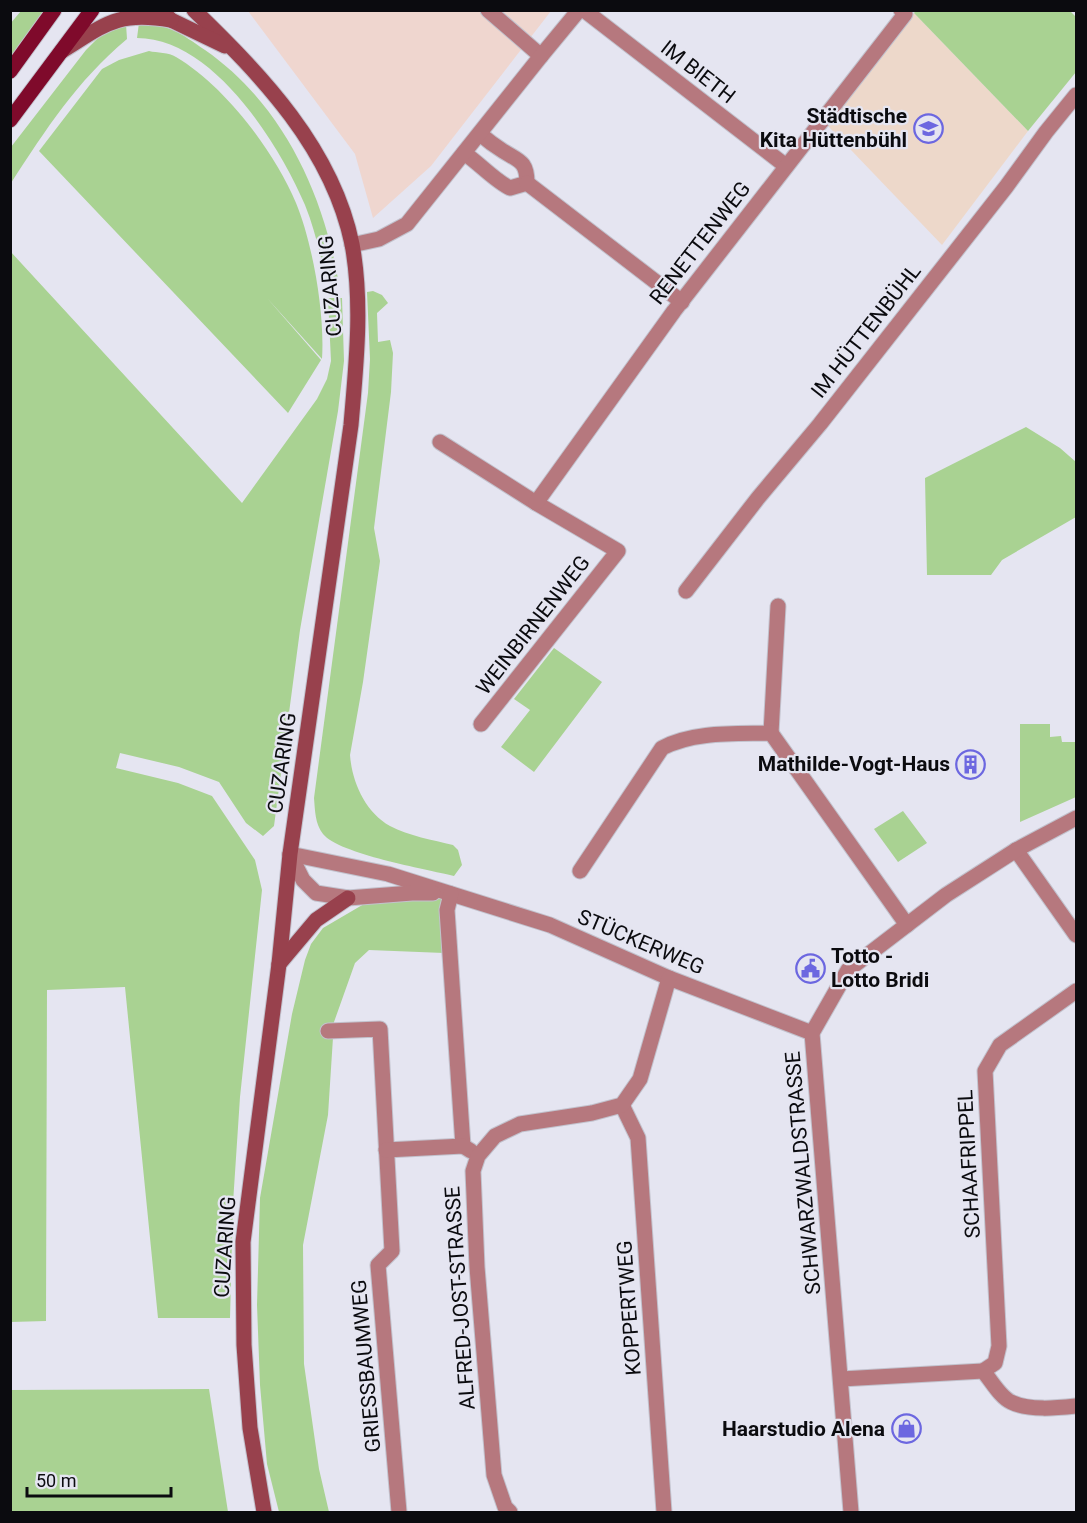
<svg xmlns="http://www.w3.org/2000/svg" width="1087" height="1523" font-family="Roboto,sans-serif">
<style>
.commercial{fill:#efd6cf}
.education{fill:#edd8ca}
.green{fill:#a9d292}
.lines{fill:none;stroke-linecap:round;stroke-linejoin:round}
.street-casing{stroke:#c2c2cd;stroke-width:17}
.secondary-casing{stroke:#c2c2cd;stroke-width:17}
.primary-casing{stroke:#c2c2cd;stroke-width:17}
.street{stroke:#b6787e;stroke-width:15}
.secondary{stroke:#98414d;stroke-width:15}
.primary{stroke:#7f0a2b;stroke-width:15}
.labels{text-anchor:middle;stroke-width:4.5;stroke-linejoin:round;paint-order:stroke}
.street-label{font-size:21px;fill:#0b0b0f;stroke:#e5e5f1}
.poi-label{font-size:21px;font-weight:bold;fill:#0b0b0f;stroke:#e5e5f1;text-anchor:end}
</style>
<rect width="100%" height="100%" fill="#e5e5f1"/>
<path class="commercial" d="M248 11H551L431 166 373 218 355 154Z"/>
<path class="education" d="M914 13 1028 131 942 245 828 126Z"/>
<g class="green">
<path d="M916 10 1070 11 1076 17V72L1028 131 914 13Z"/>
<path d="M21 11H46L11 56 10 24Z"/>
<path d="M139 23C171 25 180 33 205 50 281 103 322 190 338 279L327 280C320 256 315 229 305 205 279 144 213 38 137 38Z"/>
<path d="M126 24 127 39C76 82 47 128 11 183V147L86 50 102 34Z"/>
<path d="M149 51C157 53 169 52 176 57 225 86 274 151 296 203 313 244 325 315 322 359L267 298 321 360 288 413 39 151 102 69 119 60Z"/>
<path d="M10 251 242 503 317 399 327 379 331 361 328 298H342L344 361 338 411 300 630 274 826 263 836 246 823 219 782 179 767 120 753 116 768 178 783 212 796 255 860 262 890 240 1097 233 1203 230 1318H158L125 987 47 990 46 1321 11 1322Z"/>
<path d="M373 291 382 295 388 303 377 313 378 342 390 340 393 353 391 392 374 528 380 561 363 682 350 755C352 782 365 812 390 826 409 836 433 840 453 845L458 850 462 865 454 876C426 869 339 854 323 834 315 824 315 810 314 798L368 393 370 359 367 292Z"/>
<path d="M1026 427 1060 448 1076 462V517L1002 560 991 575H927L925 478Z"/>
<path d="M554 648 602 682 534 772 501 747 530 710 514 699Z"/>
<path d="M1020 724H1050V737L1061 736 1062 742H1076V797L1020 822Z"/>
<path d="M903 811 927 843 898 862 874 829Z"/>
<path d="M445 897 444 953 369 950 355 963 334 1022 328 1115 303 1245 304 1364 319 1469 329 1512H279L267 1464 260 1385 257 1305 260 1198 292 1014 305 960 311 944 323 928 364 904Z"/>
<path d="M209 1389 228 1512H11V1390Z"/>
</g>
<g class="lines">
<defs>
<g id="street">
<path d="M488 10 541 56"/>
<path d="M584 10 786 166"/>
<path d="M480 134C487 140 495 146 503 151 519 161 527 161 527 183"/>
<path d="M464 153C479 163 495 181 510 188L527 183"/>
<path d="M527 183 682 302"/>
<path d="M352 245 379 239 407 224 541 56 579 10"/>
<path d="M440 442 536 503 618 551 481 724"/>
<path d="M536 503 674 311 905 14 901 10"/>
<path d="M686 591 758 498 820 424 1006 187 1046 132 1076 95"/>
<path d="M771 733 778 606"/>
<path d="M1016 850 1076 935"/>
<path d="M290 854 388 874 550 925 669 978 812 1033"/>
<path d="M290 854 303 880 316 893 348 898 412 893H433"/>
<path d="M580 871 662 748C694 731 736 734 771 733L907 925"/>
<path d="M451 894 447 910 463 1146"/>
<path d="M328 1031 380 1029 392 1251 378 1265 399 1512"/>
<path d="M622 1105 638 1138 664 1512"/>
<path d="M386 1150 463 1146 471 1151"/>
<path d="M983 1371 995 1363 999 1346 985 1071 1000 1045 1076 991"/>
<path d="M841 1379 983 1371C991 1380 1000 1397 1011 1402 1029 1411 1057 1408 1076 1406"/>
<path d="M510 1512 505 1507 494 1475 477 1267 473 1171 478 1156 495 1136 520 1124 592 1113 622 1105 640 1079 669 978"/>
<path d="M851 1512 812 1033 848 970 946 895 1016 850 1076 818"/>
</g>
<g id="secondary">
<path d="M194 10C262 76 332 148 352 244 363 303 356 366 351 425L290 854 279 964 243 1242 244 1345 250 1428 264 1512"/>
<path d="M164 13 171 20 225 46"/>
<path d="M62 51C106 24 117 11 171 20"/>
<path d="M279 964 316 920 348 898"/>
</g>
<g id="primary">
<path d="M10 71 54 10"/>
<path d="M10 120 92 10"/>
</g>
</defs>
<use href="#street" class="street-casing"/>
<use href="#secondary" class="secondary-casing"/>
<use href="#primary" class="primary-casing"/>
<use href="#street" class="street"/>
<use href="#secondary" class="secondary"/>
<use href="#primary" class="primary"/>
</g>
<defs>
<symbol id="school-ring" viewBox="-11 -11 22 22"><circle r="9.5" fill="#e5e5f1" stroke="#6c67e0" stroke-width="1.5"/><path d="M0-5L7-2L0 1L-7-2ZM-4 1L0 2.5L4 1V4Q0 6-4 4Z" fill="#6c67e0"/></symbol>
<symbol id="building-ring" viewBox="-11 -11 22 22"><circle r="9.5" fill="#e5e5f1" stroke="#6c67e0" stroke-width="1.5"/><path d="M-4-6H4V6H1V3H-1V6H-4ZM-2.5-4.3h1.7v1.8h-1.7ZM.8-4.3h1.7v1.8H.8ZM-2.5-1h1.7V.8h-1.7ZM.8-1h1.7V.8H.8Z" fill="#6c67e0"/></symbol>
<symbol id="civic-ring" viewBox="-11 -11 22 22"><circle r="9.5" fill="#e5e5f1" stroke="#6c67e0" stroke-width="1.5"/><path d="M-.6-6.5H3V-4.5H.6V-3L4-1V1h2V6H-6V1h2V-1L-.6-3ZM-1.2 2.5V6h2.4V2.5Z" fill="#6c67e0"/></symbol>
<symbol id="shop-ring" viewBox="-11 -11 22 22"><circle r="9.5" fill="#e5e5f1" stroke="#6c67e0" stroke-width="1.5"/><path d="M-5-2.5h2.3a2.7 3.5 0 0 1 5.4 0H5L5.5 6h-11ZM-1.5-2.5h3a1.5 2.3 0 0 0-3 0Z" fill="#6c67e0"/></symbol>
</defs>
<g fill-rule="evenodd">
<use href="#school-ring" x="912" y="112" width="33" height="33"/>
<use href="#building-ring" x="954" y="748" width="33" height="33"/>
<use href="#civic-ring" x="794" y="952" width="33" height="33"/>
<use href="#shop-ring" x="890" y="1412" width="33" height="33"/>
</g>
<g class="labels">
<g class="street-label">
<text transform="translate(698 72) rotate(38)" y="7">IM BIETH</text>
<text transform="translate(700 243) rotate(-52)" y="7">RENETTENWEG</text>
<text transform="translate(330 286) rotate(-95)" y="7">CUZARING</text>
<text transform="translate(866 331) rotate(-52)" y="7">IM HÜTTENBÜHL</text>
<text transform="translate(533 625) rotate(-52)" y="7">WEINBIRNENWEG</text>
<text transform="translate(282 763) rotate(-82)" y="7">CUZARING</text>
<text transform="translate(641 942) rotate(23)" y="7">STÜCKERWEG</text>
<text transform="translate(969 1164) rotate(-93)" y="7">SCHAAFRIPPEL</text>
<text transform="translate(803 1173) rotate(-95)" y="7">SCHWARZWALDSTRASSE</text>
<text transform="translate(225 1247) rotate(-86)" y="7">CUZARING</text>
<text transform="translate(460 1298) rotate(-94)" y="7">ALFRED-JOST-STRASSE</text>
<text transform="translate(629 1308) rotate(-94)" y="7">KOPPERTWEG</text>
<text transform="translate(366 1366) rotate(-95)" y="7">GRIESSBAUMWEG</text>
</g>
<g class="poi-label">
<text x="907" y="123">Städtische<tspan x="907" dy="24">Kita Hüttenbühl</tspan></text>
<text x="950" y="771">Mathilde-Vogt-Haus</text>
<text x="831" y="963" text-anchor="start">Totto -<tspan x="831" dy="24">Lotto Bridi</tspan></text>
<text x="885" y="1436">Haarstudio Alena</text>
</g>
</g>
<rect width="1087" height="1523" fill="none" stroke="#0b0b0f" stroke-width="24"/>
<path d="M27 1487v9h144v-9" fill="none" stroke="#0b0b0f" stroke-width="3"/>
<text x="36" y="1487" font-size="18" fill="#0b0b0f" stroke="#e5e5f1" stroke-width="4.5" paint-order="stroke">50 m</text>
</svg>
